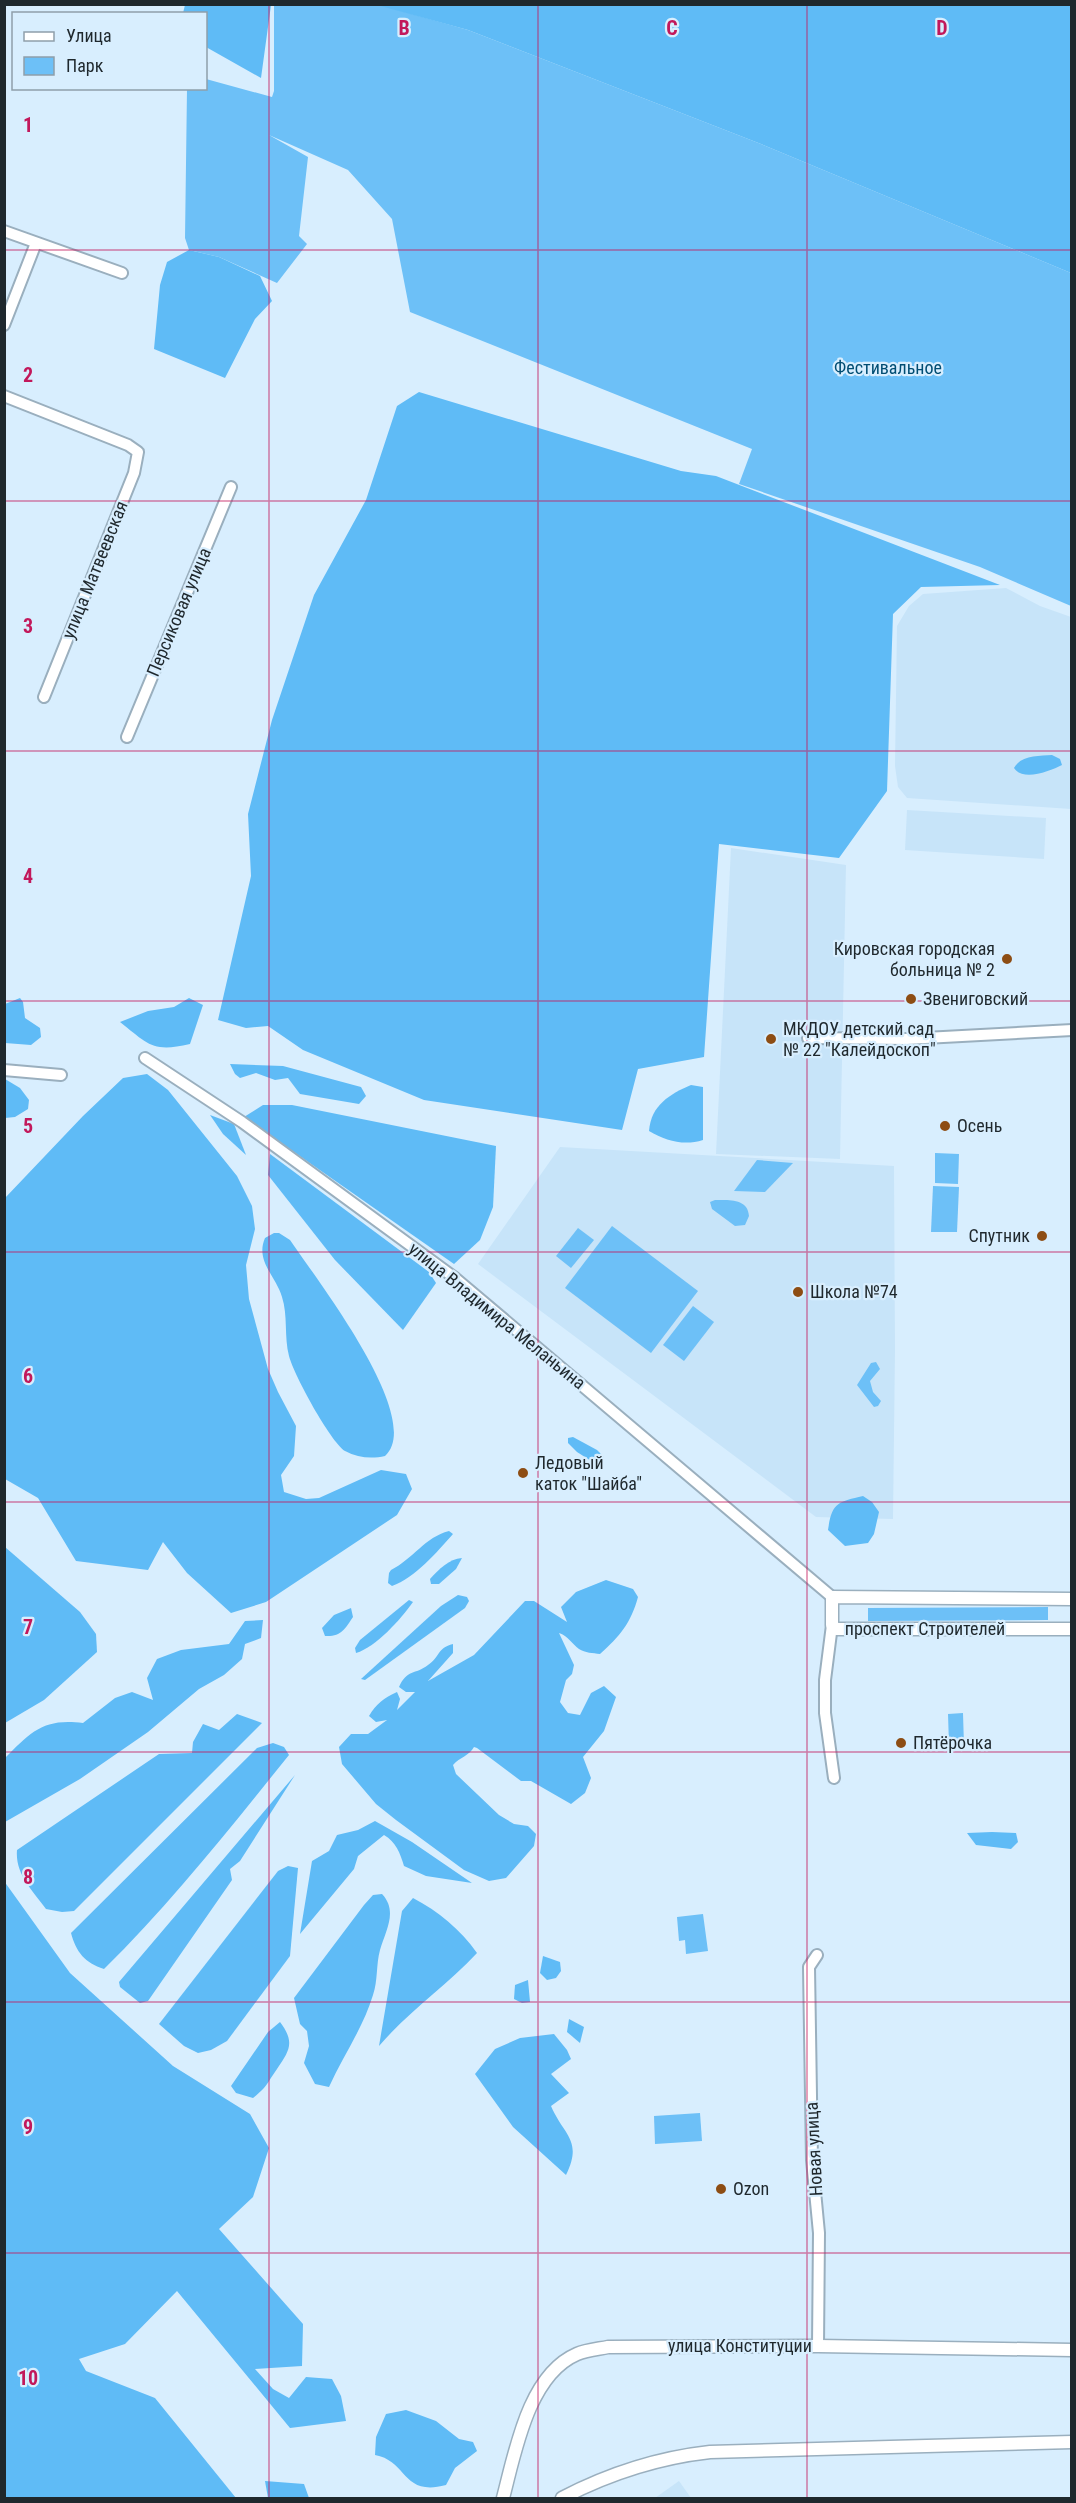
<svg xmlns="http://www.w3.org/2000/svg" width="1076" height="2503" font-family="'Roboto Condensed',sans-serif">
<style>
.built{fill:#c7e4f9}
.green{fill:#6dc0f7}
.forest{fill:#5fbbf6}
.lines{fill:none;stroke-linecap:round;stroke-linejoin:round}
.minor-casing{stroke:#9aafbe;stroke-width:14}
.tertiary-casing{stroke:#9aafbe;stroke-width:15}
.minor{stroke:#fff;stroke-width:10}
.tertiary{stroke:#fff;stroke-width:12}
.grid{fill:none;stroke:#c2185b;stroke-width:1.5;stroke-opacity:0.55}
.poi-dot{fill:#8d4d14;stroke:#d8eefe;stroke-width:2}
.labels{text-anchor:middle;stroke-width:4.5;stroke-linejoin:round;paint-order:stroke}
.park-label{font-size:18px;fill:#004d73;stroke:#d8eefe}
.street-label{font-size:18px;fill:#1f282d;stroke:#d8eefe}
.poi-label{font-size:18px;fill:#1f282d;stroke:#d8eefe;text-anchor:start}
.grid-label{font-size:20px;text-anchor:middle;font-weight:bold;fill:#c2185b;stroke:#d8eefe;stroke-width:4.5;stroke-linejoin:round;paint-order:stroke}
</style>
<rect width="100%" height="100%" fill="#d8eefe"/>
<g class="built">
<path d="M1006 588 1040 606 1071 617V809L907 798 898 787 895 766 897 626 909 606 923 594Z"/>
<path d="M907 810 1046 818 1044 859 905 850Z"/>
<path d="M731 848 846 865 840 1159 716 1154Z"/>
<path d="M560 1147 894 1166 895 1350 893 1519 816 1517 478 1264Z"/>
<path d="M679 2481 691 2498H655Z"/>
</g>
<g class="green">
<path d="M377 4 468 30 761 144 1071 273V606L980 567 739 484 752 449 410 312 392 219 348 170 269 135 308 157 299 236 307 244 277 283 219 257 189 250 185 238 187 89 206 88V79L272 97 274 91V5Z"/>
<path d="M935 1153 959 1154 958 1184 935 1183Z"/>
<path d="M757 1160 793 1163 765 1192 734 1191Z"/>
<path d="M933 1186 959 1187 957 1232H931Z"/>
<path d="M715 1200C728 1200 748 1198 749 1216L745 1225 735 1226 712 1209 710 1202Z"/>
<path d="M612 1226 698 1291 651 1353 565 1288Z"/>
<path d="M578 1228 594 1240 571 1268 556 1256Z"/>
<path d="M693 1306 714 1322 684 1361 663 1345Z"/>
<path d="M876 1362 880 1369 870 1381 873 1392 881 1401 878 1406 874 1407 857 1385 871 1363Z"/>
<path d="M1048 1607V1620L868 1621V1608Z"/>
<path d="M963 1713 964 1746H949L948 1714Z"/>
<path d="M703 1914 708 1951 686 1954 685 1940 679 1941 677 1917Z"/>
<path d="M700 2113 702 2141 655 2144 654 2116Z"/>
</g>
<g class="forest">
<path d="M185 5H271L261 78 206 47V14L183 13Z"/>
<path d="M377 5H1071V273L761 144 468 30Z"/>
<path d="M189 250 219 257 260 276 272 301 255 319 225 378 154 349 160 285 167 262Z"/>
<path d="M419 392 681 471 716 476 1000 585 921 587 893 614 887 791 839 858 719 844 704 1057 638 1069 622 1130 424 1100 303 1050 268 1026 246 1028 218 1020 251 876 248 814 272 720 314 595 366 500 397 406Z"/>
<path d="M1052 755 1060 759 1062 765C1050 771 1023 782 1014 768 1021 755 1039 756 1052 755Z"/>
<path d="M20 998 23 1002 25 1018 40 1028 41 1037 31 1045 5 1043V1004Z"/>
<path d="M189 998 203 1005 190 1044C152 1053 148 1044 120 1022L148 1011 174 1007Z"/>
<path d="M230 1064 283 1066 361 1087 366 1096 359 1104 300 1094 288 1078 275 1080 256 1073 240 1078 235 1074Z"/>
<path d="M147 1074 168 1090 237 1176 252 1206 255 1229 246 1265 249 1299 268 1369 278 1392 296 1426 294 1456 281 1475 284 1492 306 1499 319 1498 381 1470 406 1474 412 1489 397 1515 266 1602 231 1613 187 1573 163 1542 148 1570 76 1561 38 1498 5 1479V1198L83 1116 123 1078Z"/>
<path d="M5 1079 20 1088 29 1100 28 1109 15 1117 5 1118Z"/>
<path d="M691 1085 703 1087V1140C684 1146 666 1141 649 1131 651 1105 670 1094 691 1085Z"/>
<path d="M263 1105H292L496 1146 493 1207 480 1240 454 1264 244 1117Z"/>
<path d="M210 1115 234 1124 246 1155 223 1134Z"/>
<path d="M270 1154 429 1272 436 1283 403 1330 335 1260 268 1175Z"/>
<path d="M274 1233H279L290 1240C314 1276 426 1419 385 1456 372 1459 358 1458 345 1451 330 1441 294 1375 289 1356 284 1337 288 1315 282 1297 276 1276 255 1261 265 1238Z"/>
<path d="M573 1437 597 1450 604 1457V1461L596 1464 577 1452 568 1443V1438Z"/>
<path d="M863 1496 872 1502 879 1512 874 1534 868 1543 845 1546 828 1530C832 1502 838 1502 863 1496Z"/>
<path d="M449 1531 453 1534C437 1552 415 1578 392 1586L388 1583 389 1573 391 1570C413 1559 425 1537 449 1531Z"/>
<path d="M5 1547 80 1612 96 1634 97 1652 44 1700 5 1723Z"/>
<path d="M462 1558 456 1569 439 1584H431L430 1579C439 1569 449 1559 462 1558Z"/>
<path d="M606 1580 633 1589 638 1597C631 1623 620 1636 600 1654 593 1653 585 1653 579 1649 572 1644 568 1636 559 1633L574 1665 572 1674 566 1680 560 1702 568 1713 580 1715 591 1693 604 1686 616 1697 604 1731 583 1757 591 1778 585 1793 571 1804 531 1781H521L477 1748 474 1747C469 1756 460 1757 453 1765L456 1774 499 1815 514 1824 528 1826 536 1834 534 1846 506 1878 489 1881 464 1870 396 1820 376 1804 342 1764 339 1747 351 1734H368L387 1720 376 1722 369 1716C376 1704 384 1698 397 1692L400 1699 397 1710 415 1692H406L399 1687C407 1669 415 1675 428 1665 440 1657 437 1648 453 1644V1653L428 1681 474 1655 525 1601H534L567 1622 561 1607 576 1592Z"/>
<path d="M458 1595 467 1597 469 1601 465 1608 365 1680 361 1679 441 1606Z"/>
<path d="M409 1600 413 1602C401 1619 376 1647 356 1653L355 1648 360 1640Z"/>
<path d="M351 1608 353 1617C345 1629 341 1637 325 1636L322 1628 334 1615Z"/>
<path d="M263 1620 261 1638 245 1644 242 1659 224 1675 199 1689 148 1732 80 1779 5 1822V1758C31 1732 43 1718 83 1723L115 1698 132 1692 153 1700 147 1678 157 1659 181 1650 229 1644 245 1621Z"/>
<path d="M237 1714 262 1723 74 1911 62 1912 46 1909C32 1890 15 1874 17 1850L159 1754 192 1753 193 1742 203 1724 219 1730Z"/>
<path d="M273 1743 284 1747 289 1755C230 1828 171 1903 104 1969 85 1963 76 1952 71 1933L257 1748Z"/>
<path d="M295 1775 240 1861 230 1869 232 1880 148 2001 140 2003 120 1987 119 1982Z"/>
<path d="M375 1821 412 1842 472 1883 426 1876 404 1866C400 1853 396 1842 384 1835L358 1856 354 1869 300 1934 312 1861 329 1851 337 1835 358 1830Z"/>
<path d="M992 1832 1016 1833 1018 1842 1011 1849 976 1845 967 1833Z"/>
<path d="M288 1866 298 1868 290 1956 227 2041 211 2050 198 2053 184 2046 159 2024 278 1871Z"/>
<path d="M4 1881 70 1973 173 2066 250 2114 269 2148 253 2197 219 2229 303 2324 302 2366 255 2369 273 2389 289 2398 306 2377 332 2379 341 2396 346 2421 290 2428 177 2291 125 2344 79 2359 86 2371 155 2398 236 2498H5Z"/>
<path d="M382 1894C398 1911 386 1930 380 1950 376 1964 378 1981 373 1995 363 2028 343 2056 329 2087L315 2084 304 2063 309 2046 307 2031 300 2024 294 1998 364 1905 373 1895Z"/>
<path d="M413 1898C438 1911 461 1930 477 1953 446 1986 408 2012 379 2046L402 1911Z"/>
<path d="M543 1956 560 1962 561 1971 556 1978 547 1980 540 1973Z"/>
<path d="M528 1980 530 2002 522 2003 514 1999 515 1985Z"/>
<path d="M569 2019 584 2027 580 2043 567 2032Z"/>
<path d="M280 2022C295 2042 290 2050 277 2069 267 2083 268 2086 253 2098L236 2093 231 2086 268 2032Z"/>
<path d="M554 2034 567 2050 571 2059 551 2074 569 2093 551 2106C564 2136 583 2140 566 2175L513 2127 475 2074 495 2049 520 2038Z"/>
<path d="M406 2410 436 2421 459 2439 473 2442 477 2451 455 2468 446 2485C402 2497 408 2461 375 2455L376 2437 386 2414Z"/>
<path d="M265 2481 304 2484 309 2498H268Z"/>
</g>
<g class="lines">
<defs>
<g id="minor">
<path d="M4 231 122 273"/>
<path d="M4 325 36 243"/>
<path d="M4 396 128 445 138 452 134 473 44 697"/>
<path d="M127 737 231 487"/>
<path d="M808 1038 906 1039 1072 1030"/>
<path d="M145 1058 242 1122 455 1278 832 1597"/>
<path d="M4 1070 61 1075"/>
<path d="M832 1625 825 1680V1713L834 1778"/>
<path d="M817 1955 809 1967 812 2160 819 2233 818 2346"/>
</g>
<g id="tertiary">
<path d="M1072 1599 832 1597V1625L836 1629H1072"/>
<path d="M503 2498C515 2453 528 2375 577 2354 586 2350 598 2349 608 2347L818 2346 1072 2350"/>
<path d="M562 2498C610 2473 656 2458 710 2452L1072 2442"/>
</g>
</defs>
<use href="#minor" class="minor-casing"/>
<use href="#tertiary" class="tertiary-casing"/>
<use href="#minor" class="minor"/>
<use href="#tertiary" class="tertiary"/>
</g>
<path class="grid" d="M269 4V2498M538 4V2498M807 4V2498M4 250H1072M4 501H1072M4 751H1072M4 1001H1072M4 1252H1072M4 1502H1072M4 1752H1072M4 2002H1072M4 2253H1072"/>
<g class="poi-dot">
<circle cx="1007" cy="959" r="6"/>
<circle cx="911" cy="999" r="6"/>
<circle cx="771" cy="1039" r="6"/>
<circle cx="945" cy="1126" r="6"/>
<circle cx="1042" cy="1236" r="6"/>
<circle cx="798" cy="1292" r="6"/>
<circle cx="523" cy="1473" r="6"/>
<circle cx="901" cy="1743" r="6"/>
<circle cx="721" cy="2189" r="6"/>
</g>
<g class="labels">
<g class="park-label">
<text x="888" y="374">Фестивальное</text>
</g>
<g class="street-label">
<text transform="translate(95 570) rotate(-68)" y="6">улица Матвеевская</text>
<text transform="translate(179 612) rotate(-67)" y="6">Персиковая улица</text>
<text transform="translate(497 1316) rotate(39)" y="6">улица Владимира Меланьина</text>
<text x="925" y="1635">проспект Строителей</text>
<text transform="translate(814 2149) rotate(-93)" y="6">Новая улица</text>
<text x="740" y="2352">улица Конституции</text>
</g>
<g class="poi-label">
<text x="995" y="955" text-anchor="end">Кировская городская<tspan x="995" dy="21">больница № 2</tspan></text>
<text x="923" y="1005">Звениговский</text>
<text x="783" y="1035">МКДОУ детский сад<tspan x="783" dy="21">№ 22 "Калейдоскоп"</tspan></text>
<text x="957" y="1132">Осень</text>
<text x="1030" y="1242" text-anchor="end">Спутник</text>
<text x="810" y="1298">Школа №74</text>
<text x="535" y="1469">Ледовый<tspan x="535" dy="21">каток "Шайба"</tspan></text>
<text x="913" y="1749">Пятёрочка</text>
<text x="733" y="2195">Ozon</text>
</g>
</g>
<g class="grid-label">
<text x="404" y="35">B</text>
<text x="672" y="35">C</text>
<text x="942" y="35">D</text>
<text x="28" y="132">1</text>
<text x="28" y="382">2</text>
<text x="28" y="633">3</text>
<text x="28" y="883">4</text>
<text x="28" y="1133">5</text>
<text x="28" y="1383">6</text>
<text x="28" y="1634">7</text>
<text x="28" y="1884">8</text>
<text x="28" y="2134">9</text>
<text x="28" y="2385">10</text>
</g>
<rect width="1076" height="2503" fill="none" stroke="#1f282d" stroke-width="12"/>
<rect x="12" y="12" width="195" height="78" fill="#d8eefe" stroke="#8e9faa" stroke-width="1.5"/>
<rect x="24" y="32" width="30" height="9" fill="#ffffff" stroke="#8e9faa" stroke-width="1.5"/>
<text x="66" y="42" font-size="18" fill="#1f282d">Улица</text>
<rect x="24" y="57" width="30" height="18" fill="#6dc0f7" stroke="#8e9faa" stroke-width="1.5"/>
<text x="66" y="72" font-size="18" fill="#1f282d">Парк</text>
</svg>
